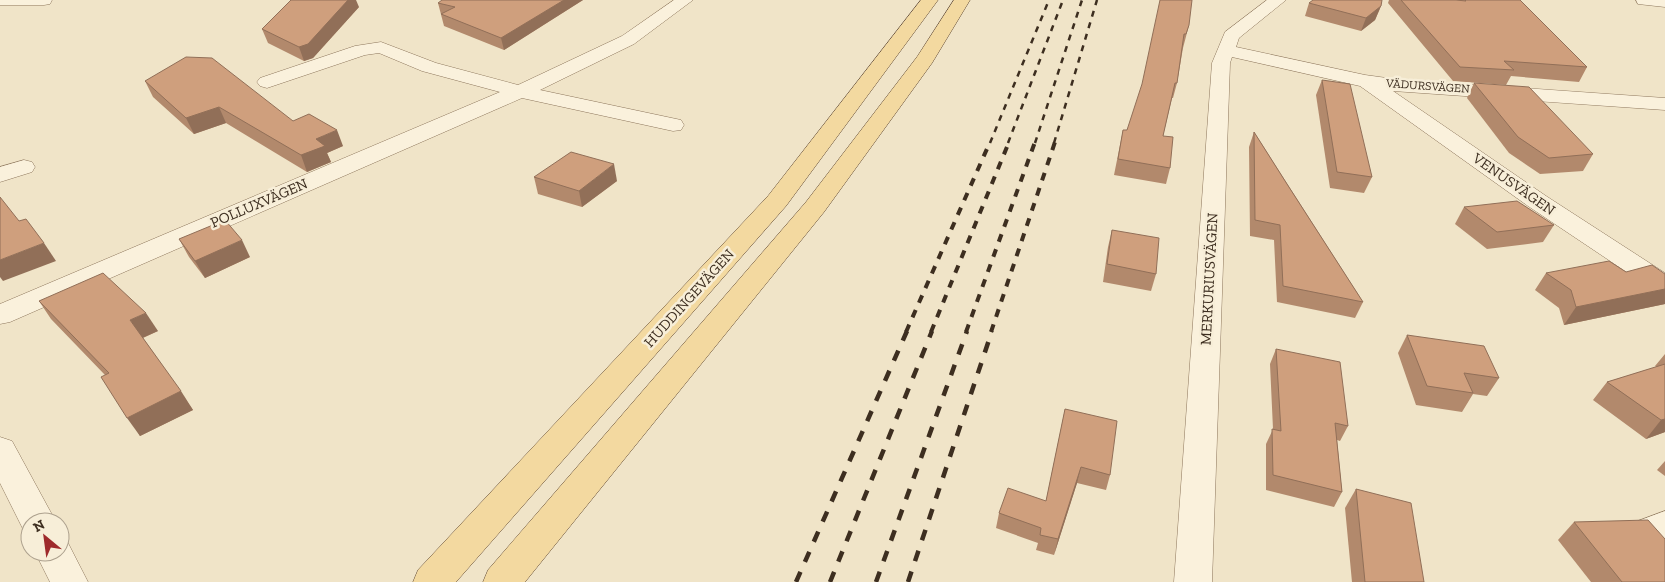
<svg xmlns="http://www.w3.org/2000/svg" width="1665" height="582" font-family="'Zilla Slab',serif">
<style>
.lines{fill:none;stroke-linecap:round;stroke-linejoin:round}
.minor-casing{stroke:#8d765c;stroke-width:1}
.primary-casing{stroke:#5b4430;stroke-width:1}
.minor{fill:#faf1dc;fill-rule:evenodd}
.primary{fill:#f3d9a0;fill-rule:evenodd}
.rail-far2{stroke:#3d2e20;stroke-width:2.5;stroke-dasharray:6 6;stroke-linecap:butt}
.rail-far1{stroke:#3d2e20;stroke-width:4;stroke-dasharray:8 8;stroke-linecap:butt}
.rail{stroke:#3d2e20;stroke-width:4.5;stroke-dasharray:11 11;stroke-linecap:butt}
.wall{fill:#b2896c}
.shaded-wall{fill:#916f58}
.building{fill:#cf9f7d;stroke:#916f58}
.labels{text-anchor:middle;stroke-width:5;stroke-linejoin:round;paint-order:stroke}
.far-street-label{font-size:12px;fill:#3d2e20;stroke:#f7eed8}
.street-label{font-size:15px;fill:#3d2e20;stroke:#f7eed8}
</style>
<rect width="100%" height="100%" fill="#f0e4c8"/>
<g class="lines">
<defs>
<g id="minor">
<path d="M0 0H52L50 4 44 5H0Z"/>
<path d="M674 0H693L634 44 540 90 681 120 684 125 681 130 673 131 522 98 10 322 0 324V304L500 92 422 71 379 53 365 55 267 88 260 86 257 82 260 78 355 46 381 42 436 63 518 85 622 36Z"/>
<path d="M1267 0H1286L1239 38 1236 47 1365 75 1394 79 1665 98V110L1393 91 1546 196 1665 273V294L1655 291 1528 206 1360 86 1232 57 1230 63 1212 582H1174L1212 63 1225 32Z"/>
<path d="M1636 0H1665V7L1638 4Z"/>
<path d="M24 160 32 162 35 167 32 172 0 182V167Z"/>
<path d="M0 437 12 441 56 522H30V534L25 533 0 483Z"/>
<path d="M1665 511V542L1651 547 1638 543 1633 532 1638 521Z"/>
<path d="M60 538 67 541 88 582H50L35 552H60Z"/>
</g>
<g id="primary">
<path d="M921 0H938L786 206 456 582H413L418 570 768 196Z"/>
<path d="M954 0H970L932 63 824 212 525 582H483L488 570 806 202 917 57Z"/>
</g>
</defs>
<use href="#minor" class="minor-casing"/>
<use href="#primary" class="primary-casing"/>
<use href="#minor" class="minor"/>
<use href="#primary" class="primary"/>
<g class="rail-far2">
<path d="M990 143 1049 0"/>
<path d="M1008 143 1063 0"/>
<path d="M1035 143 1082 0"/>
<path d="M1054 143 1097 0"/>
</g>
<g class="rail-far1">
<path d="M906 332 990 142"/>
<path d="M931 332 1009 142"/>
<path d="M966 332 1035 142"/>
<path d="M991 332 1055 142"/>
</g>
<g class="rail">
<path d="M796 582 907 331"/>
<path d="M830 582 932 331"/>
<path d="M876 582 967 331"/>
<path d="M908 582 992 331"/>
</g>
</g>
<g class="wall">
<path d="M583 0 504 50 444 26 438 3Z"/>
<path d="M1389 0H1520L1587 67 1579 82 1511 76 1506 85 1453 81 1388 3Z"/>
<path d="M1309 3 1381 6 1375 20 1361 31 1305 16Z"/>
<path d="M359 7 313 58 304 61 268 43 262 29Z"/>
<path d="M1189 25 1183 48 1177 83 1173 98H1172L1163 136 1170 168 1166 184 1114 175 1123 130H1127Z"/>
<path d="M1322 80 1372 177 1364 193 1330 188 1316 95Z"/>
<path d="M145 81 293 121 343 146 327 153 331 162 307 172 226 123 194 134 153 97Z"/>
<path d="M1474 83 1593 154 1583 171 1540 174 1509 153 1467 98Z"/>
<path d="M1254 132 1363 302 1355 318 1277 302 1274 240 1250 236 1249 147Z"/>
<path d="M534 177 617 181 582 207 538 194Z"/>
<path d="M1464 207 1554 225 1543 242 1487 249 1455 224Z"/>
<path d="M1112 230 1156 274 1151 291 1103 282 1108 247Z"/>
<path d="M179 239 250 257 205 278 189 257Z"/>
<path d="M1626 272 1665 274V304L1564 325 1559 308 1535 290 1546 273Z"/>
<path d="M39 301 158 331 143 338 193 410 140 436 105 375 51 319Z"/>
<path d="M1407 335 1499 378 1487 396 1473 394 1462 412 1416 405 1398 353Z"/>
<path d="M1276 349 1348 426 1340 441 1337 440 1342 492 1334 507 1266 490V444L1273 429 1270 364Z"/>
<path d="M1665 354V432L1646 439 1593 400 1607 382 1657 367 1655 366Z"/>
<path d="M1065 409 1110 475 1106 490 1077 483 1054 555 1036 550 1038 543 996 528 999 513 1046 501Z"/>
<path d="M1665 461V476L1657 470Z"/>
<path d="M1356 489 1424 582H1352L1345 508Z"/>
<path d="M1574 522 1665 582H1591L1558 540Z"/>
</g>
<g class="shaded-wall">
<path d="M348 0H356L359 7 313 58 304 61 299 47Z"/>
<path d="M564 0H583L504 50 501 38Z"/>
<path d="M1381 6 1375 20 1361 31 1366 18Z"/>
<path d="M219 107 226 123 194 134 186 118Z"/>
<path d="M337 130 343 146 327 153 331 162 307 172 301 155 316 139Z"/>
<path d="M614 164 617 181 582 207 579 191Z"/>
<path d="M242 240 250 257 205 278 195 261Z"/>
<path d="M44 243 56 261 3 281 0 277V260Z"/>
<path d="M1665 289V304L1564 325 1576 307Z"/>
<path d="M146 313 158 331 142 338 130 320Z"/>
<path d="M181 391 193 410 140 436 127 418Z"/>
<path d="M1665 419V432L1646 439 1661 420Z"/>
<path d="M1081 467 1077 483 1054 555 1058 539Z"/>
</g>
<g class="building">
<path d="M291 0H348L308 44 299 47 262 29Z"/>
<path d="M442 0H564L501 38 441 14 455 7 438 3Z"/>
<path d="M1160 0H1192L1189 25 1186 34H1184L1177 83H1175L1163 136 1173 137 1170 168 1118 159 1123 130H1127L1142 84Z"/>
<path d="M1313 0H1382L1381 6 1366 18 1309 3Z"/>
<path d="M1401 0H1456L1466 1 1465 0H1520L1587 67 1504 61 1514 70 1460 67Z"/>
<path d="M186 57 212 58 293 121 309 114 337 130 316 139 325 146 301 155 219 107 186 118 145 81Z"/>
<path d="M1322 80 1350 84 1372 177 1337 172Z"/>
<path d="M1474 83 1529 87 1593 154 1549 158 1518 137Z"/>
<path d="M1254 132 1287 184 1363 302 1283 286 1280 225 1255 220Z"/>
<path d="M571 152 614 164 579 191 534 177Z"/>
<path d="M0 197 19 221 26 219 44 243 0 260Z"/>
<path d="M1517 201 1554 225 1497 232 1464 207Z"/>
<path d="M225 220 242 240 195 261 179 239Z"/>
<path d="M1112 230 1159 238 1156 274 1107 264Z"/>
<path d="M1609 261 1626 272 1652 265 1665 274V289L1576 307 1571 290 1546 273Z"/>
<path d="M103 273 146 313 130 320 181 391 127 418 101 377 109 373 39 301Z"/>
<path d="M1407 335 1484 346 1499 378 1464 373 1473 393 1427 386Z"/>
<path d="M1276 349 1340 362 1348 426 1335 423 1342 492 1273 475 1272 429 1281 431Z"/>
<path d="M1665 364V419L1661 420 1607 382Z"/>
<path d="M1065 409 1117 421 1110 475 1081 467 1058 539 1040 535 1041 528 999 513 1008 488 1046 501Z"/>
<path d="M1356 489 1411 503 1424 582H1365Z"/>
<path d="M1648 520 1665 539V582H1622L1574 522Z"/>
</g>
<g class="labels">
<g class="far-street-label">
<text transform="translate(1428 86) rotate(4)" y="4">VÄDURSVÄGEN</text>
</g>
<g class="street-label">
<text transform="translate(1514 184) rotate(35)" y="5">VENUSVÄGEN</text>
<text transform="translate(259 203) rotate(-23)" y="5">POLLUXVÄGEN</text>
<text transform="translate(1209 279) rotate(-87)" y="5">MERKURIUSVÄGEN</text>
<text transform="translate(689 298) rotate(-48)" y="5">HUDDINGEVÄGEN</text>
</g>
</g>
<g transform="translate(45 537) rotate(331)"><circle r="24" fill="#f7eed8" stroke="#ada18e"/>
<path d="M0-4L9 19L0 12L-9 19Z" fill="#9e2a2b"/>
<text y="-8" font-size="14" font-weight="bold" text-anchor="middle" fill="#3d2e20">N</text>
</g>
</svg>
